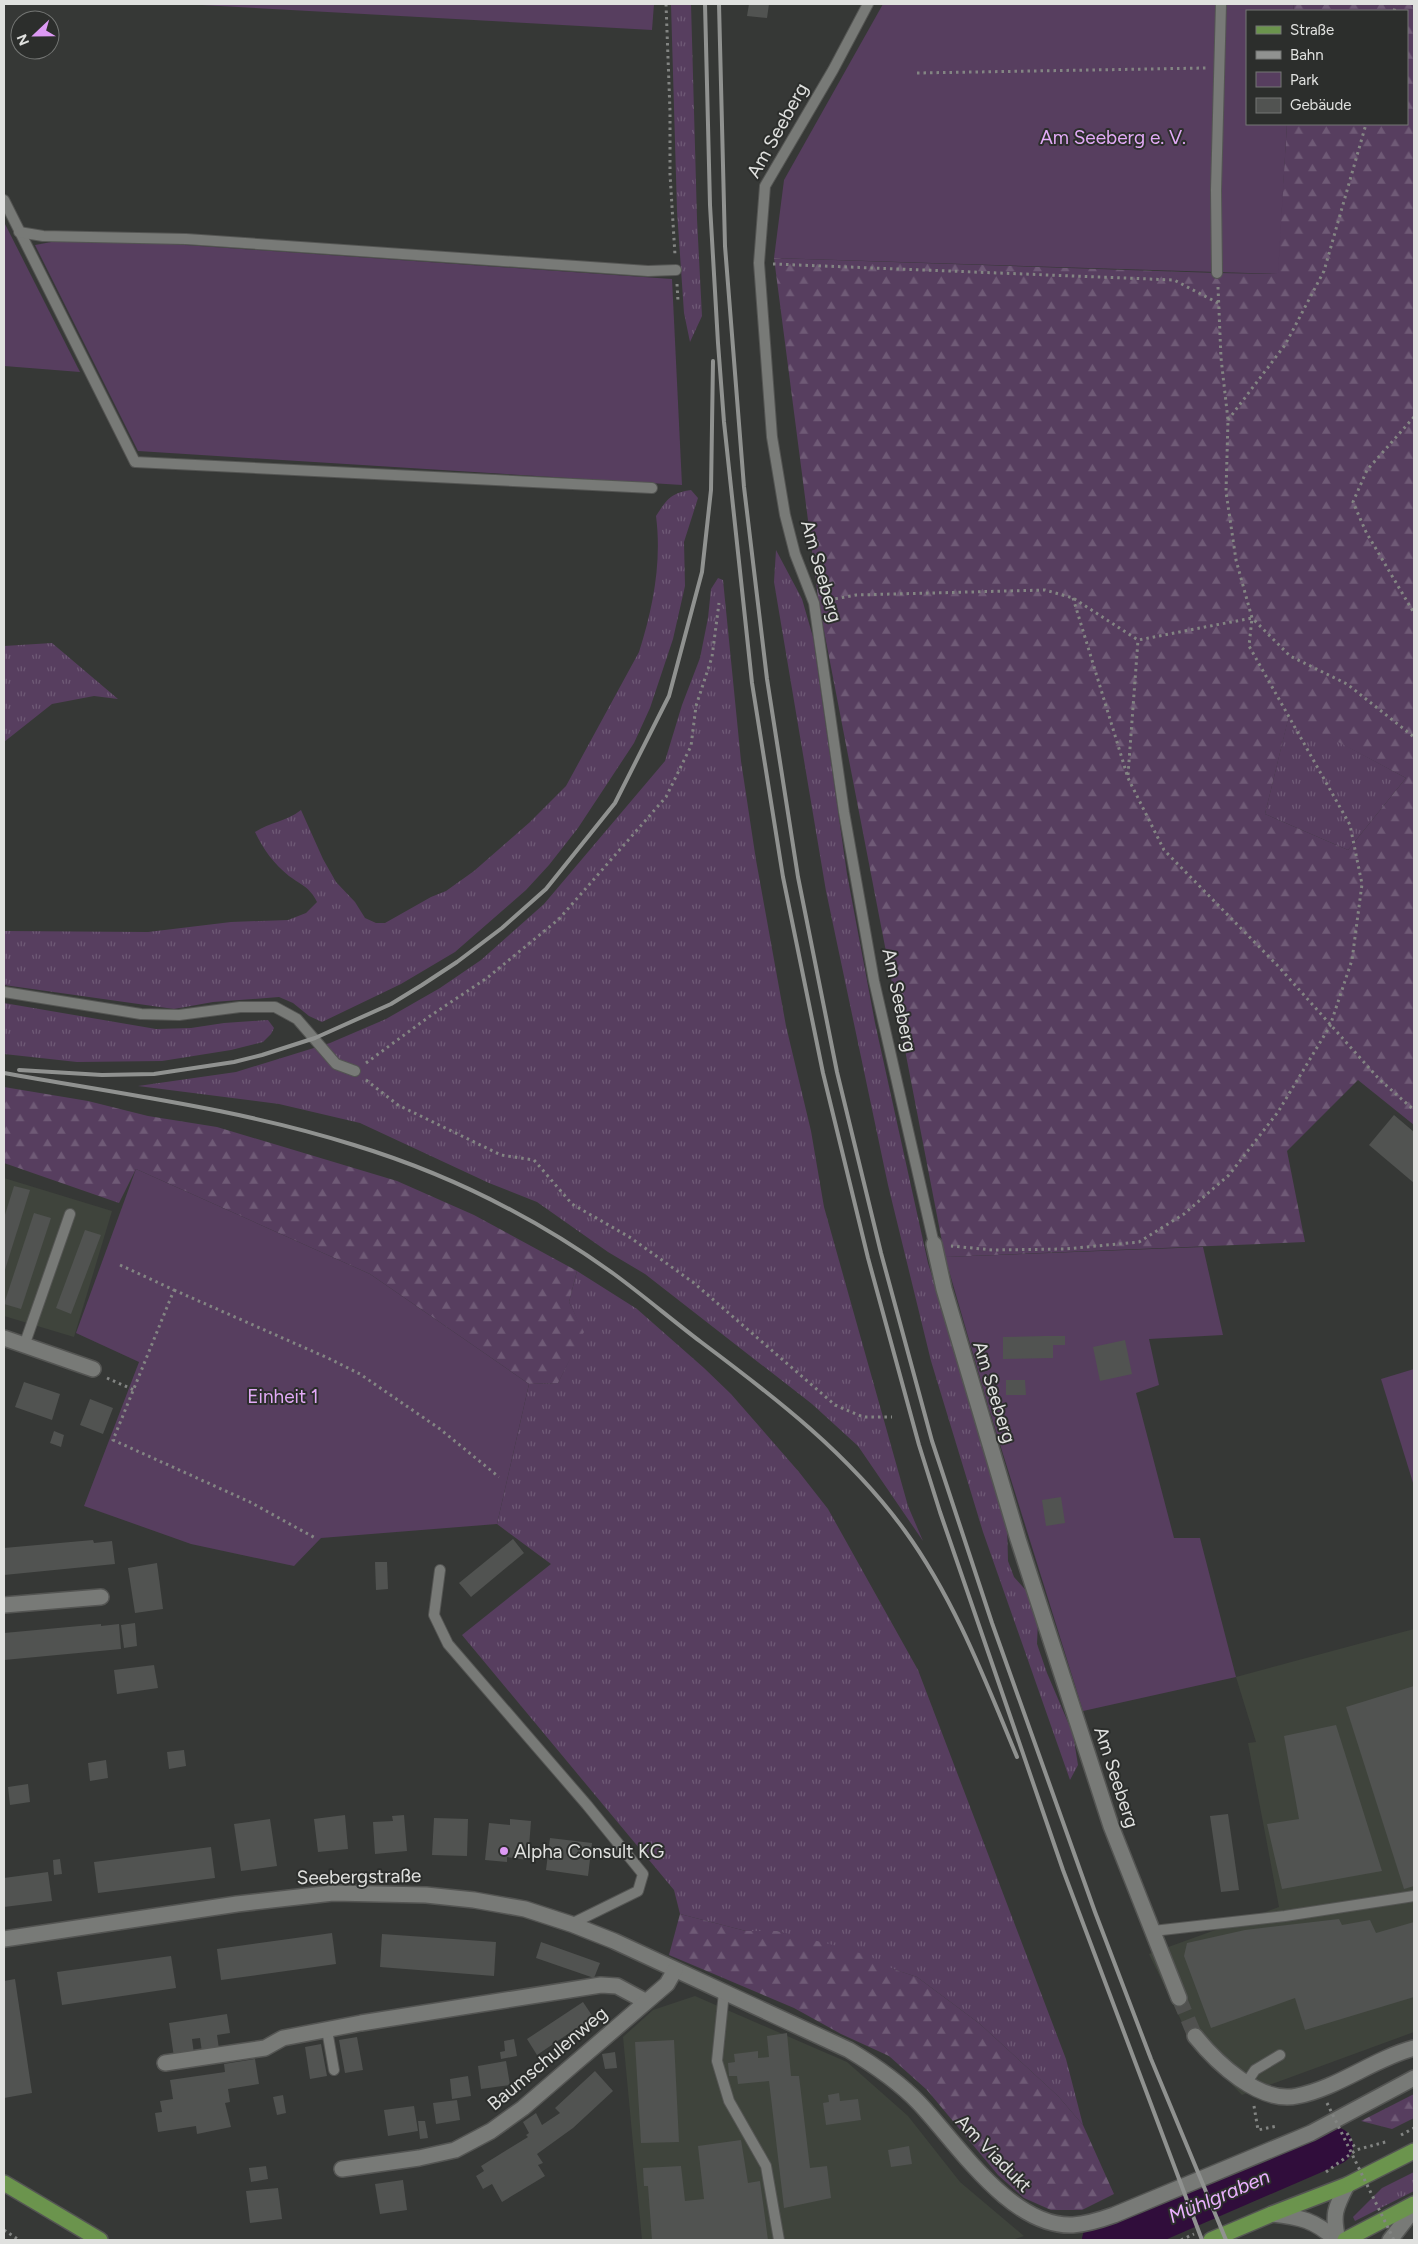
<svg xmlns="http://www.w3.org/2000/svg" width="1418" height="2244" font-family="Figtree,sans-serif">
<style>
.built{fill:#3f443c}
.grass{fill:url(#grass-tufts)}
.forest{fill:url(#forest-firs);fill-rule:evenodd}
.green{fill:#573e5f}
.lines{fill:none;stroke-linecap:round;stroke-linejoin:round}
.river{stroke:#300d3b;stroke-width:38}
.building{fill:#515351}
.street-tunnel{stroke:#50514f;stroke-width:15;stroke-dasharray:15 8;stroke-linecap:butt}
.lane-casing{stroke:#545553;stroke-width:12}
.street-casing{stroke:#545553;stroke-width:18}
.primary-casing{stroke:#545553;stroke-width:18}
.path{stroke:#838583;stroke-width:3;stroke-dasharray:2.5 4;stroke-linecap:butt}
.lane{stroke:#787a77;stroke-width:10}
.street{stroke:#787a77;stroke-width:15}
.primary{stroke:#6b944d;stroke-width:15}
.rail{stroke:#909290;stroke-width:4}
.path-bridge{stroke:#838583;stroke-width:3;stroke-dasharray:2.5 4;stroke-linecap:butt}
.poi-dot{fill:#dd99f4;stroke:#2c2e2c;stroke-width:2}
.labels{text-anchor:middle;stroke-width:4;stroke-linejoin:round;paint-order:stroke}
.street-label{font-size:19px;fill:#e0e1df;stroke:#2c2e2c}
.park-label{font-size:19px;fill:#e2aaf6;stroke:#2c2e2c}
.poi-label{font-size:19px;fill:#e0e1df;stroke:#2c2e2c;text-anchor:start}
.water-label{font-size:20px;font-style:italic;fill:#ebb2ff;stroke:#2c2e2c}
</style>
<defs>
<pattern id="grass-tufts" width="24" height="20" patternUnits="userSpaceOnUse" patternTransform="scale(1.25)"><rect width="24" height="20" fill="#573e5f"/><path d="M3 7l-1-3M5 7V3M7 7l1-3M15 17l-1-3M17 17v-4M19 17l1-3" fill="none" stroke="#6f5a76"/></pattern>
<pattern id="forest-firs" width="22" height="20" patternUnits="userSpaceOnUse" patternTransform="scale(1.25)"><rect width="22" height="20" fill="#573e5f"/><path d="M5 1l3.5 6h-7zM16 11l3.5 6h-7z" fill="#6f5a76"/></pattern>
</defs>
<rect width="100%" height="100%" fill="#363836"/>
<g class="built">
<path d="M4 1178 112 1211 74 1337 4 1316Z"/>
<path d="M1414 1629V2032L1242 2095 1193 2045 1149 1954 1279 1907 1248 1743 1256 1742 1236 1677Z"/>
<path d="M695 1996 847 2062 908 2116 960 2182 1024 2236 1012 2240H642L623 2037 653 2010Z"/>
</g>
<g class="grass">
<path d="M671 4H691L697 219 702 316 690 342 684 313 677 211Z"/>
<path d="M691 490 698 498 684 542 685 586 673 639 650 708 634 743 578 828 549 865 526 890 455 952 401 984 322 1022 309 1016 293 1003 279 997 213 1002 174 1009 4 985V931L148 932 231 922 288 920 306 913 317 902C310 887 301 885 289 876 274 864 263 849 255 832 270 822 286 822 301 810L323 859 336 882 355 902 365 918 376 923H385L431 897 446 891 474 871 530 822 566 786 639 652C653 608 662 562 656 516 667 499 671 493 691 490Z"/>
<path d="M776 550 802 599 813 637 847 874 875 1023 928 1263 1007 1523 1008 1561 1014 1577 1031 1596 1038 1621 1037 1644 1047 1673 1073 1734 1078 1765 1070 1780 983 1532 931 1361 888 1185 826 891 774 582Z"/>
<path d="M718 578 723 580 741 761 756 860 786 1026 811 1131 824 1207 908 1506 923 1541 858 1446 812 1404 645 1274 608 1252 537 1202 489 1183 360 1123 279 1104 138 1086 236 1072 330 1043 386 1019 440 988 481 960 544 904 665 761 682 705 700 658 708 618 711 589Z"/>
<path d="M52 643 118 699 94 696 52 704 4 742V646Z"/>
<path d="M1289 715 1406 778 1348 850 1265 814Z"/>
<path d="M4 1003 156 1029 191 1028 224 1023 268 1020 274 1028 271 1034 263 1042 231 1050 162 1061 77 1062 4 1054Z"/>
<path d="M577 1271 637 1309 704 1368 731 1394 799 1472 828 1509 918 1670 1066 2059 1083 2125 1058 2096 980 2024 917 1977 777 1931H746L680 1914 674 1890 462 1635 551 1564 497 1524 529 1384 558 1383 583 1332 569 1302Z"/>
<path d="M1414 2172V2191L1355 2221 1353 2217 1382 2188Z"/>
</g>
<g class="forest">
<path d="M1294 4H1414V1125L1358 1080 1287 1151 1305 1242 945 1257 819 605 774 258 1217 273 1277 274 1287 124H1407V11H1293ZM1289 716 1406 778 1348 850 1265 814Z"/>
<path d="M4 1087 88 1101 148 1116 217 1127 397 1181 474 1215 577 1271 569 1302 584 1332 558 1383 529 1384 370 1274 136 1169 119 1203 4 1163Z"/>
<path d="M680 1914 746 1931H777L841 1947 869 1956 893 1969 917 1977 980 2024 1058 2096 1083 2125 1114 2194 1082 2210H1051L1024 2198 998 2175 927 2090 889 2056 841 2034 794 2008 669 1955Z"/>
<path d="M1414 2094V2118L1392 2129 1361 2121Z"/>
</g>
<g class="green">
<path d="M184 4H654L652 30Z"/>
<path d="M883 4H1294L1293 11H1247V124H1287L1278 274 774 258 784 180Z"/>
<path d="M4 222 80 372 4 366Z"/>
<path d="M62 240 143 242 672 279 682 485 138 451 35 245Z"/>
<path d="M136 1169 370 1274 529 1384 497 1524 321 1538 294 1566 191 1544 84 1506 139 1362 76 1333Z"/>
<path d="M1203 1247 1223 1335 1149 1339 1159 1385 1136 1393 1174 1538H1200L1236 1677 1083 1711 989 1409 945 1257Z"/>
<path d="M1414 1369V1486L1381 1379Z"/>
</g>
<g class="lines">
<path class="river" d="M1101 2240 1138 2231 1334 2146"/>
</g>
<g class="building">
<path d="M749 4H769L767 18 747 16Z"/>
<path d="M1394 1115 1414 1132V1183L1369 1145Z"/>
<path d="M14 1186 30 1190 4 1273V1218Z"/>
<path d="M34 1213 51 1218 21 1309 4 1304Z"/>
<path d="M85 1230 101 1235 71 1314 56 1308Z"/>
<path d="M1045 1336H1065V1345H1053V1358L1003 1359V1337Z"/>
<path d="M1125 1340 1132 1374 1100 1381 1093 1347Z"/>
<path d="M1006 1380H1025L1026 1395H1006Z"/>
<path d="M24 1382 60 1394 52 1420 15 1407Z"/>
<path d="M90 1399 113 1408 103 1434 80 1425Z"/>
<path d="M54 1431 64 1435 61 1447 50 1443Z"/>
<path d="M1061 1497 1065 1523 1046 1526 1042 1500Z"/>
<path d="M513 1539 524 1553 471 1597 459 1583Z"/>
<path d="M93 1540 94 1543 112 1541 115 1564 4 1575V1548Z"/>
<path d="M375 1562H387L388 1589 376 1590Z"/>
<path d="M157 1563 163 1609 135 1613 128 1568Z"/>
<path d="M135 1623 137 1646 124 1648 121 1625Z"/>
<path d="M101 1624V1626L119 1624 121 1649 4 1660V1633Z"/>
<path d="M154 1665 158 1688 117 1694 114 1670Z"/>
<path d="M1414 1686V1886L1404 1889 1346 1707Z"/>
<path d="M1336 1725 1382 1871 1282 1889 1267 1824 1299 1819 1284 1736Z"/>
<path d="M184 1750 186 1766 169 1769 167 1752Z"/>
<path d="M106 1760 108 1778 90 1781 88 1763Z"/>
<path d="M28 1784 30 1802 10 1805 8 1787Z"/>
<path d="M1228 1814 1239 1890 1221 1892 1210 1816Z"/>
<path d="M345 1815 348 1849 318 1852 314 1819Z"/>
<path d="M404 1815 407 1851 375 1854 373 1822 393 1821 392 1816Z"/>
<path d="M434 1818 468 1819 467 1856 432 1855Z"/>
<path d="M270 1819 277 1866 241 1871 234 1824Z"/>
<path d="M510 1819 531 1821 528 1860 507 1857V1862L485 1860 489 1823 510 1825Z"/>
<path d="M550 1838 592 1843 588 1876 546 1870Z"/>
<path d="M211 1847 215 1878 98 1893 94 1862Z"/>
<path d="M60 1859 62 1874 54 1875 53 1860Z"/>
<path d="M48 1872 52 1901 4 1907V1878Z"/>
<path d="M1339 1919 1342 1925 1370 1920 1376 1933 1414 1922V1997L1305 2030 1295 1998 1211 2028 1184 1956 1187 1943 1245 1930Z"/>
<path d="M332 1933 336 1964 221 1980 217 1949Z"/>
<path d="M382 1934 496 1942 494 1976 380 1967Z"/>
<path d="M541 1942 600 1963 594 1978 536 1958Z"/>
<path d="M171 1956 176 1988 62 2005 57 1972Z"/>
<path d="M15 1979 32 2093 4 2098V1981Z"/>
<path d="M583 2002 593 2017 537 2055 527 2039Z"/>
<path d="M227 2014 230 2033 217 2035 219 2049 202 2052 200 2038 192 2039 194 2054 174 2057 169 2023Z"/>
<path d="M787 2033 791 2076H799L810 2168 827 2166 831 2198 784 2208 769 2081 738 2084 737 2076H729L728 2063 735 2062 734 2054 758 2051V2058L769 2057 767 2036Z"/>
<path d="M357 2037 363 2070 345 2073 339 2040Z"/>
<path d="M514 2039 517 2056 501 2059 500 2052 505 2051 504 2041Z"/>
<path d="M674 2040 679 2142 641 2143 635 2042Z"/>
<path d="M321 2044 327 2076 310 2079 305 2047Z"/>
<path d="M615 2052 617 2068 605 2069 602 2054Z"/>
<path d="M255 2059 259 2084 228 2089 230 2102 225 2103 231 2127 197 2134 196 2126 158 2132 155 2113 162 2112 160 2101 173 2099 170 2080 225 2072 224 2064Z"/>
<path d="M506 2061 510 2085 481 2089 478 2066Z"/>
<path d="M595 2071 613 2091 573 2128 537 2154 543 2163 538 2165 545 2176 502 2202 492 2184 483 2189 476 2176 484 2171 481 2166 528 2137 526 2135 529 2133 523 2122 536 2113 542 2125 560 2113 555 2108Z"/>
<path d="M468 2076 471 2096 452 2099 450 2079Z"/>
<path d="M839 2093 840 2101 858 2099 861 2120 826 2125 823 2103 829 2102 828 2095Z"/>
<path d="M283 2095 286 2113 277 2115 273 2097Z"/>
<path d="M457 2100 460 2120 436 2124 433 2103Z"/>
<path d="M414 2106 418 2131 388 2136 384 2110Z"/>
<path d="M418 2121H425L428 2138 420 2139Z"/>
<path d="M741 2140 748 2183 760 2181 768 2240H652L648 2186H644L643 2168 681 2166 685 2201 704 2199 698 2146Z"/>
<path d="M909 2146 912 2164 891 2167 888 2150Z"/>
<path d="M266 2166 268 2179 251 2182 249 2168Z"/>
<path d="M403 2180 407 2210 380 2214 375 2184Z"/>
<path d="M278 2188 282 2219 250 2223 246 2191Z"/>
</g>
<g class="lines">
<path class="street-tunnel" d="M1179 1998 1195 2036"/>
<defs>
<g id="lane">
<path d="M868 4 833 70 765 186 759 263 772 437 785 515 795 554 814 603 844 812 874 981 934 1244"/>
<path d="M4 200 135 462 652 488"/>
<path d="M19 232 43 236 186 239 648 271 676 270"/>
<path d="M1217 273 1216 190 1221 4"/>
<path d="M4 992 141 1014 179 1015 240 1007H275L297 1019 336 1064 355 1071"/>
<path d="M25 1343 70 1214"/>
<path d="M440 1570 434 1615 448 1644 587 1805 643 1874 638 1891 571 1924"/>
<path d="M1153 1931 1285 1916 1414 1896"/>
<path d="M724 1992 717 2061 729 2101 766 2166 779 2240"/>
<path d="M327 2030 334 2070"/>
<path d="M1247 2082 1255 2070 1280 2055"/>
</g>
<g id="street">
<path d="M934 1244 944 1289 1018 1539 1111 1826 1179 1998"/>
<path d="M4 1338 93 1369"/>
<path d="M4 1605 101 1597"/>
<path d="M4 1939 237 1904 333 1893 426 1895 474 1900 525 1909 571 1924 614 1941 849 2050C874 2065 898 2081 919 2103 957 2143 1011 2228 1073 2225 1087 2224 1100 2220 1114 2215L1311 2133 1414 2078"/>
<path d="M1195 2036C1216 2062 1259 2104 1297 2096 1338 2088 1373 2059 1414 2048"/>
<path d="M165 2063 265 2048 283 2038 361 2023 601 1985 617 1986 645 2001"/>
<path d="M342 2169 419 2158 455 2150 491 2131 523 2108 667 1984 675 1970"/>
<path d="M1272 2214C1300 2217 1315 2220 1336 2240"/>
<path d="M1338 2240C1332 2215 1335 2208 1347 2185"/>
<path d="M1390 2240 1414 2209"/>
</g>
<g id="primary">
<path d="M4 2183 100 2240"/>
<path d="M1211 2240 1272 2214 1347 2185 1414 2151"/>
<path d="M1345 2240 1414 2204"/>
</g>
</defs>
<use href="#lane" class="lane-casing"/>
<use href="#street" class="street-casing"/>
<use href="#primary" class="primary-casing"/>
<g class="path">
<path d="M666 4 670 111V174L675 255"/>
<path d="M1394 11 1396 4"/>
<path d="M917 73 1206 68"/>
<path d="M773 264 1174 280 1218 303"/>
<path d="M677 284 678 301"/>
<path d="M1218 287 1221 358 1228 420 1226 492 1236 560 1252 618 1290 656 1347 684 1414 737"/>
<path d="M1414 417 1367 470 1353 502 1366 532 1414 613"/>
<path d="M1228 420 1285 345 1324 271 1366 124"/>
<path d="M1073 598 1128 778 1164 850 1278 966 1379 1079 1414 1110"/>
<path d="M829 600 856 595 1045 590 1073 598 1138 640 1252 618 1249 646 1350 825 1362 884 1352 960 1330 1026 1278 1112 1229 1175 1184 1214 1139 1242 1065 1249 993 1250 951 1246"/>
<path d="M1128 775 1138 640"/>
<path d="M366 1063 430 1016 487 978 559 919 666 797 691 746 696 706 712 657 719 603"/>
<path d="M366 1080 398 1105 501 1155 534 1160 572 1204 631 1238 694 1283 835 1405 863 1417H892"/>
<path d="M120 1265 174 1290 113 1440 250 1502 317 1539"/>
<path d="M174 1290 330 1359 360 1374 440 1429 499 1477"/>
<path d="M107 1378 134 1390"/>
<path d="M1254 2106 1258 2130 1277 2126"/>
<path d="M1347 2133 1356 2150"/>
<path d="M1401 2135 1414 2128"/>
<path d="M1326 2172 1356 2150 1389 2141"/>
<path d="M4 2230 19 2240"/>
<path d="M1181 2240 1194 2234"/>
</g>
<use href="#lane" class="lane"/>
<use href="#street" class="street"/>
<use href="#primary" class="primary"/>
<g class="rail">
<path d="M705 4 710 205 718 343 724 422 752 683 783 877 823 1073 868 1258 919 1445 940 1512 1063 1870 1202 2240"/>
<path d="M719 4 725 246 744 487 767 679 798 877 837 1072 881 1253 932 1441 992 1623 1095 1912 1151 2059 1226 2240"/>
<path d="M19 1070 102 1075 154 1074 234 1062 262 1055 315 1038 391 1004 422 985 457 962 502 928 546 889 615 803 669 696 702 572 711 490 713 361"/>
<path d="M4 1073C120 1094 240 1109 354 1145 446 1173 536 1218 614 1274 644 1296 672 1320 701 1342 776 1398 850 1455 905 1531 955 1600 985 1680 1017 1757"/>
</g>
<path class="path-bridge" d="M1327 2103 1394 2240"/>
</g>
<circle class="poi-dot" cx="504" cy="1851" r="5"/>
<g class="labels">
<g class="street-label">
<text transform="translate(777 130) rotate(-61)" y="7">Am Seeberg</text>
<text transform="translate(822 571) rotate(74)" y="7">Am Seeberg</text>
<text transform="translate(900 1000) rotate(78)" y="7">Am Seeberg</text>
<text transform="translate(995 1392) rotate(73)" y="7">Am Seeberg</text>
<text transform="translate(1117 1777) rotate(72)" y="7">Am Seeberg</text>
<text transform="translate(359 1876) rotate(-1)" y="7">Seebergstraße</text>
<text transform="translate(547 2058) rotate(-40)" y="7">Baumschulenweg</text>
<text transform="translate(994 2153) rotate(46)" y="7">Am Viadukt</text>
</g>
<g class="park-label">
<text x="1113" y="144">Am Seeberg e. V.</text>
<text x="283" y="1403">Einheit 1</text>
</g>
<g class="poi-label">
<text x="514" y="1858">Alpha Consult KG</text>
</g>
<g class="water-label">
<text transform="translate(1219 2196) rotate(-23)" y="7">Mühlgraben</text>
</g>
</g>
<rect width="1418" height="2244" fill="none" stroke="#e0e1df" stroke-width="10"/>
<rect x="1246" y="10" width="162" height="115" fill="#2c2e2c" stroke="#747674"/>
<rect x="1256" y="26" width="25" height="8" fill="#6b944d" stroke="#747674"/>
<text x="1290" y="35" font-size="15" fill="#e0e1df">Straße</text>
<rect x="1256" y="51" width="25" height="8" fill="#909290" stroke="#747674"/>
<text x="1290" y="60" font-size="15" fill="#e0e1df">Bahn</text>
<rect x="1256" y="72" width="25" height="15" fill="#573e5f" stroke="#747674"/>
<text x="1290" y="85" font-size="15" fill="#e0e1df">Park</text>
<rect x="1256" y="98" width="25" height="15" fill="#515351" stroke="#747674"/>
<text x="1290" y="110" font-size="15" fill="#e0e1df">Gebäude</text>
<g transform="translate(35 35) rotate(248)"><circle r="24" fill="#2c2e2c" stroke="#747674"/>
<path d="M0-4L9 19L0 12L-9 19Z" fill="#dd99f4"/>
<text y="-8" font-size="14" font-weight="bold" text-anchor="middle" fill="#e0e1df">N</text>
</g>
</svg>
